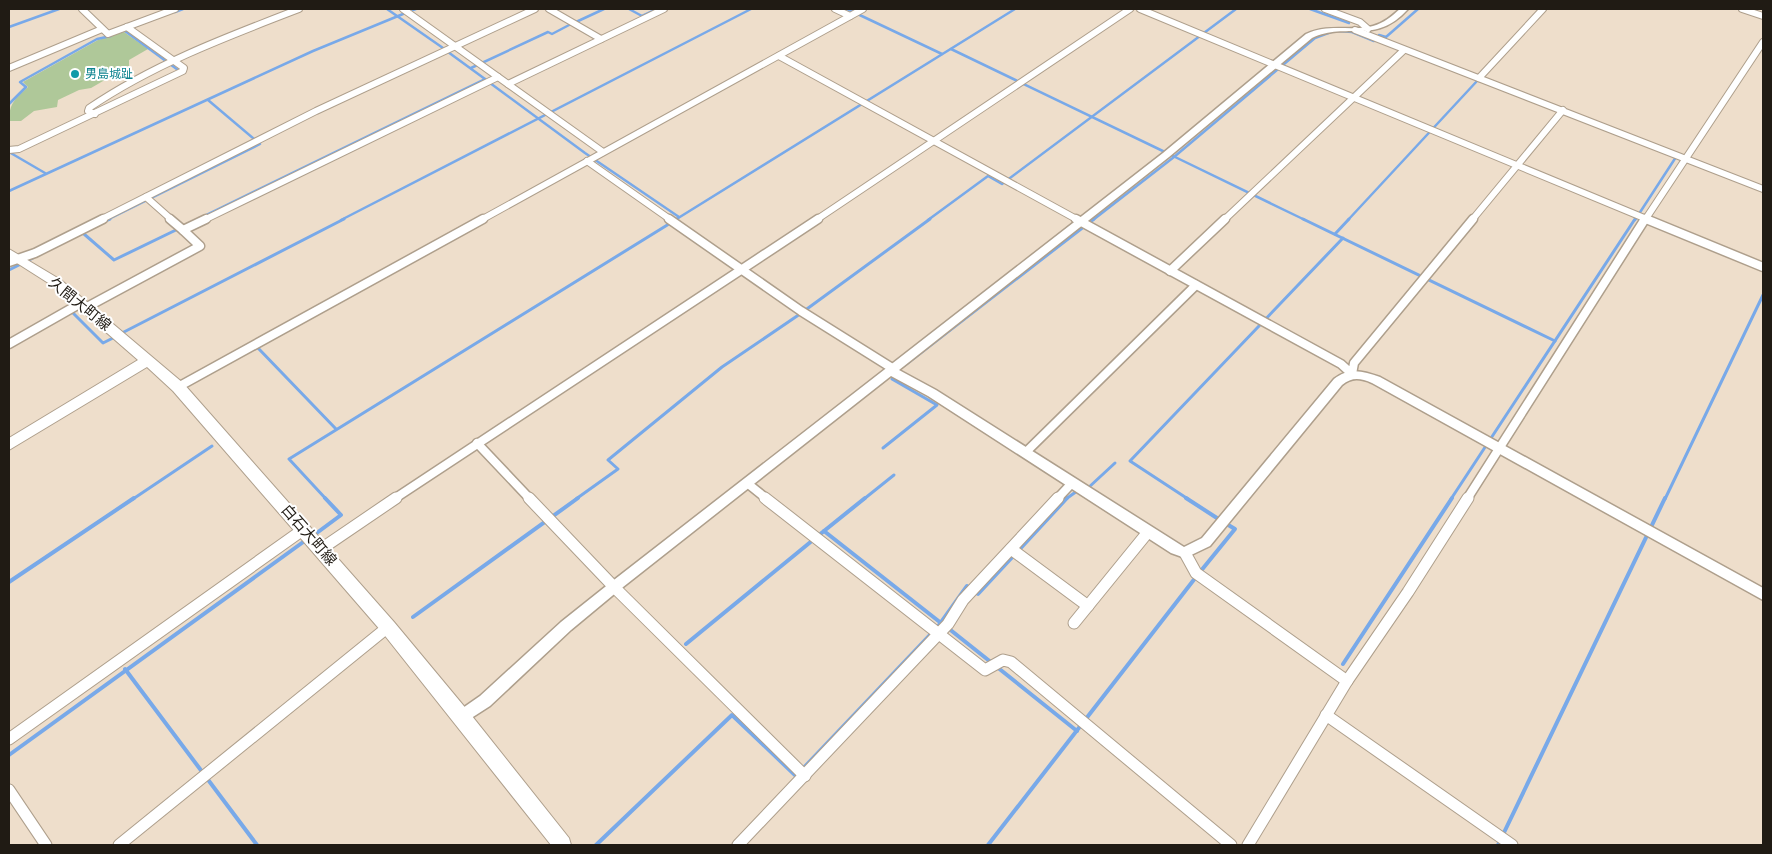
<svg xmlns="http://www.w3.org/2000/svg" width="1772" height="854" font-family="Inter,'Noto Sans JP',sans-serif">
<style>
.green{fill:#afc899}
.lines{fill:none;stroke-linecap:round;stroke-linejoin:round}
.stream-far2{stroke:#78a9e9;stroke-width:2.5}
.stream-far1{stroke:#78a9e9;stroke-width:3}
.stream{stroke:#78a9e9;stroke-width:4}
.minor-far2-casing{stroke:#ae9f8c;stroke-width:8}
.minor-far1-casing{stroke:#ae9f8c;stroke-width:11}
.minor-casing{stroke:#ae9f8c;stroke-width:13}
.tertiary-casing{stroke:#ae9f8c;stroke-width:3}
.secondary-casing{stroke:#ae9f8c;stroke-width:2}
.minor-far2{stroke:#fff;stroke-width:6}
.minor-far1{stroke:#fff;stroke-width:8}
.minor{stroke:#fff;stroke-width:11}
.tertiary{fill:#fff;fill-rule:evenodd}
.secondary{fill:#fff;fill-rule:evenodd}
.culture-dot{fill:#0f9aa8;stroke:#fff;stroke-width:2}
.labels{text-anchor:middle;stroke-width:4;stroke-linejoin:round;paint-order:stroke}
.far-culture-label{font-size:12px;fill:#0d838f;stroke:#fff;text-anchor:start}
.street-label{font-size:15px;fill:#201b14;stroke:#fff}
</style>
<rect width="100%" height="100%" fill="#eedecb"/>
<path class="green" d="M124 32 148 49 129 60V66L91 88 79 90 58 100 57 107 34 111 21 121H9C9 103 16 98 28 87L23 82 98 40Z"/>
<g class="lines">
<g class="stream-far2">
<path d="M387 9 443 48"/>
<path d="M629 9 642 16 657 9"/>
<path d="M847 9 942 54"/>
<path d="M1310 9 1349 23"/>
<path d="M413 10 416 9"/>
<path d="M175 12 183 9"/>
<path d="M576 22 604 9"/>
<path d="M9 27 59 9"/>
<path d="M125 31 178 70"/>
<path d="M1339 31 1352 32 1374 41"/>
<path d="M1379 35 1386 37 1418 9"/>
<path d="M951 49 1167 153"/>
<path d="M448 52 485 79"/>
<path d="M471 68 548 32 552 34 571 24"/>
<path d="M490 83 585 153 679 217"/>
<path d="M9 104 26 87 20 82 97 39 111 36"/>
<path d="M9 152 45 173"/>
<path d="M1173 156 1305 220"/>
<path d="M9 191 313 51 403 14"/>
<path d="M202 217 485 79"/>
<path d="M107 220 260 144 208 100"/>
<path d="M341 220 751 9"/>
<path d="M675 220 1015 9"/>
<path d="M928 220 988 176 1002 184 1236 9"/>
<path d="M1093 220 1174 157 1315 38 1331 32"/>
<path d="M1348 220 1477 81"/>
<path d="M1635 220 1676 157"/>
</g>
<g class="stream-far1">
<path d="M1303 219 1555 341"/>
<path d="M103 222 110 219"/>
<path d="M84 234 114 260 178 229"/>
<path d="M1335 234 1349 219"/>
<path d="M9 270 33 258"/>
<path d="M72 312 103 343 115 337"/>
<path d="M120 334 344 219"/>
<path d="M258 348 336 429"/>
<path d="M905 365 1094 219"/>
<path d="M883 448 937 405 892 379"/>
<path d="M1088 488 1115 463"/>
<path d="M133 499 212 446"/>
<path d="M326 499 289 459 677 219"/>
<path d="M576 499 618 469 608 460 722 367 800 314 930 219"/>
<path d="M864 499 894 475"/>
<path d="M1066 499 1077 491"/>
<path d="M1188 499 1130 461 1343 238"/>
<path d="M1451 499 1635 219"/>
<path d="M1665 499 1763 295"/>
</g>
<g class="stream">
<path d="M1186 498 1220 520"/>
<path d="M824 531 865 498"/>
<path d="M314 535 341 515 325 498"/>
<path d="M1200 572 1235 529 1225 523"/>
<path d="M9 582 134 498"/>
<path d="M413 617 578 498"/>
<path d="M937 628 967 586 978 594 1067 498"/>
<path d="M948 628 992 663"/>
<path d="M686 644 824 531 941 623"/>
<path d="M1343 664 1452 498"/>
<path d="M997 667 1077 731"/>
<path d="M125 669 257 845"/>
<path d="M9 755 306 540"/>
<path d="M596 845 732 715 796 776 932 633"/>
<path d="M988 845 1196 577"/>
<path d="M1498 845 1665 498"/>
</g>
<defs>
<g id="minor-far2">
<path d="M82 9 108 34 175 9"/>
<path d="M403 9 603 152"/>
<path d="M549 9 601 39"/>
<path d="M835 9 850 16"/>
<path d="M1140 9 1649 220"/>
<path d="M1325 9 1360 22 1368 29"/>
<path d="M1742 9 1763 16"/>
<path d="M1355 30 1763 189"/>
<path d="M779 56 1078 220"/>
<path d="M9 68 102 29"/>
<path d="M1479 78 1543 9"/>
<path d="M508 84 664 9"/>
<path d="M95 114 88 111 89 108C154 64 226 37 299 9"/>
<path d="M9 150 19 149 183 71 184 68 127 27"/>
<path d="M587 161 671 220"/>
<path d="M146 197 172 220"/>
<path d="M100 220 316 111 535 9"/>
<path d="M204 220 498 77"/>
<path d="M481 220 863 9"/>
<path d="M816 220 1130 9"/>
<path d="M1224 220 1404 50"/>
<path d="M1472 220 1563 110"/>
<path d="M1645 220 1763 42"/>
</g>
<g id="minor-far1">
<path d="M170 219 183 230"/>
<path d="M669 219 801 311 892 368"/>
<path d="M1076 219 1341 364 1352 374 1354 363 1473 219"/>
<path d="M1646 219 1763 267"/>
<path d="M9 262 35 253 103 219"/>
<path d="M1170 271 1225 219"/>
<path d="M87 307 200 246 183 230 206 219"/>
<path d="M9 344 81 303"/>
<path d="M178 387 483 219"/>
<path d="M477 443 530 499"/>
<path d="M1025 453 1196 285"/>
<path d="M747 483 767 499"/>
<path d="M394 499 818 219"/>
<path d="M1057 499 1072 483"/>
<path d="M1467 499 1645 219"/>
</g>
<g id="minor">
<path d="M529 498 614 587 805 776"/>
<path d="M765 498 985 670 1003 660 1011 662 1231 845"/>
<path d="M321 549 396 498"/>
<path d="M1011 549 1088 606"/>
<path d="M1185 553 1196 573 1347 681"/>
<path d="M1074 623 1148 532"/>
<path d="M1326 715 1512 845"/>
<path d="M9 739 304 529"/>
<path d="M9 790 46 845"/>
<path d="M119 845 388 627"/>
<path d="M738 845 948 624 963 600 1058 498"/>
<path d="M1248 845 1347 681 1408 592 1468 498"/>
</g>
<path id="tertiary" d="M1400 9H1408C1375 46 1347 21 1312 38L1169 157 899 370 936 390 1184 547 1202 538 1334 379C1349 367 1363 371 1380 377L1763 588V600L1372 383C1360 378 1352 377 1342 385L1210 546 1185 558 1171 553 928 396 891 376 618 591 571 630 490 706 462 724 457 722 455 717 457 712 480 696 561 622 610 583 1163 153 1306 34C1330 23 1350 32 1373 26 1384 23 1392 16 1400 9Z"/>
<path id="secondary" d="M9 249 61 280 183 383 394 622 468 711 569 838 571 845H551L382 632 173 391 147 367 9 450V438L138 360 53 286 9 258Z"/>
</defs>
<use href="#minor-far2" class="minor-far2-casing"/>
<use href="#minor-far1" class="minor-far1-casing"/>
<use href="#minor" class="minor-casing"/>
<use href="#tertiary" class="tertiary-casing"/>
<use href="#secondary" class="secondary-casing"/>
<use href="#minor-far2" class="minor-far2"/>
<use href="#minor-far1" class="minor-far1"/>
<use href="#minor" class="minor"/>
<use href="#tertiary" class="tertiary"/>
<use href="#secondary" class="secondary"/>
</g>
<circle class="culture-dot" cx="75" cy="74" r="5"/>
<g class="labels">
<g class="far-culture-label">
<text x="85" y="78">男島城趾</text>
</g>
<g class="street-label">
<text transform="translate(80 304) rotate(39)" y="5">久間大町線</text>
<text transform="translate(309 535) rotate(49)" y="5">白石大町線</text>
</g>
</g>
<rect width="1772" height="854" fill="none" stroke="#201b14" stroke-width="20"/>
</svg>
